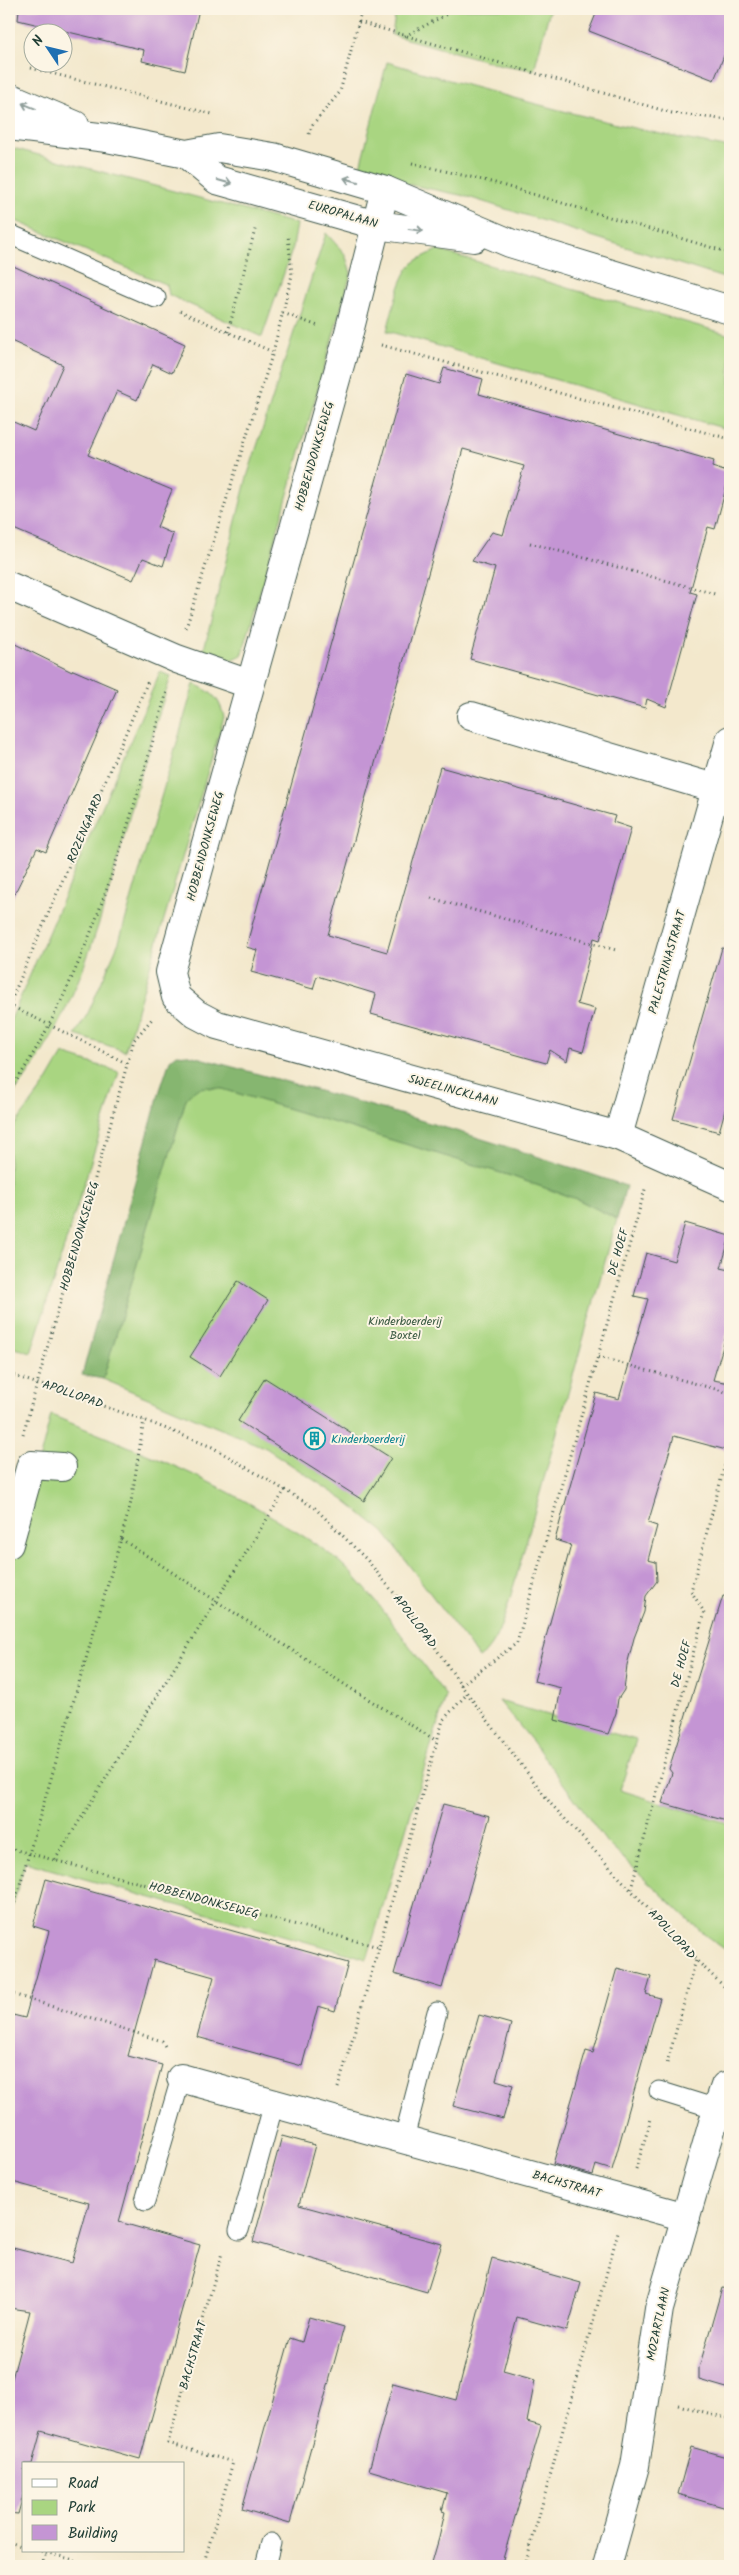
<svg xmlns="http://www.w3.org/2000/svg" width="739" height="2575" font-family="Kalam,sans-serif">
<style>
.green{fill:#a9d581;stroke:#64895a}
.forest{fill:#86b66f;stroke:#527a52}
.building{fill:#c495d4}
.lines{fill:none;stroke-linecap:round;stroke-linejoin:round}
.service-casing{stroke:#3f574b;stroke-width:21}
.pedestrian-casing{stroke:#3f574b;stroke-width:30}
.minor-casing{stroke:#3f574b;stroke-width:30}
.tertiary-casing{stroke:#3f574b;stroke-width:30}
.path{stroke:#3f574b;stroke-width:3;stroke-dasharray:1 4;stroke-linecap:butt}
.service{stroke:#fff;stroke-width:19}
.pedestrian{stroke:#fff;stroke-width:28}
.minor{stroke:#fff;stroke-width:28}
.tertiary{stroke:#fff;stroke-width:28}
.oneway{stroke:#8f9e9a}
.labels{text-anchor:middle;stroke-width:4;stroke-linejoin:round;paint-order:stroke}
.street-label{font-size:12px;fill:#1f3d34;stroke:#fcf5e5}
.park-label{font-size:12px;fill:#3b5b43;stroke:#fcf5e5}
.culture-label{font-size:12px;fill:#0d838f;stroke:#fcf5e5;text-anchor:start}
</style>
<rect width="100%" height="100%" fill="#fcf5e5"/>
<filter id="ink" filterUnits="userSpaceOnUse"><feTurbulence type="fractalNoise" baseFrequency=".02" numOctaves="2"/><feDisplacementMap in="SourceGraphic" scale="10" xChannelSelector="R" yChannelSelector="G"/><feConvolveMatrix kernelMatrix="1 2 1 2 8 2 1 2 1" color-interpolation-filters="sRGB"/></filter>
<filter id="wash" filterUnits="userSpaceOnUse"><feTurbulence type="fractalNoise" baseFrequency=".0096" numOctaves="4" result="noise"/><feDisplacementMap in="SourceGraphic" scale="20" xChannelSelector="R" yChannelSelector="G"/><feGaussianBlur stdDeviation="1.12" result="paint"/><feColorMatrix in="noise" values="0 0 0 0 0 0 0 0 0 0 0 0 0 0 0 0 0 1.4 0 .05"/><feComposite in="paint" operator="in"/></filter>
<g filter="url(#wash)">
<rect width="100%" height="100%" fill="#f3e8cc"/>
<g class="green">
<path d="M396 9H550L534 70 502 65 392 35Z"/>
<path d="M387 62C498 95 616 127 730 148V280L465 196 358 174Z"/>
<path d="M9 147 297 224 293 247 262 337 169 295 167 285 9 218Z"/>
<path d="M326 233 345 254 351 273 242 655C227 663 217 661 202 657L247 477Z"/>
<path d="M437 250 730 335V430L387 331C392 313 399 278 412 264 419 258 428 255 437 250Z"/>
<path d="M160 672 171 676C156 722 142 768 130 814 103 914 77 1018 9 1099V1024Z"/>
<path d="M194 684C212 692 219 697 224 717L125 1051 75 1035 88 1013 119 942Z"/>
<path d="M63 1054 119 1072 31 1353 9 1346V1133L46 1083Z"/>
<path d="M202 1087 223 1089 511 1176 579 1200 617 1219 516 1578C508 1602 501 1642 479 1658L384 1532 344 1500 266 1448 103 1379 186 1099 194 1089Z"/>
<path d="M51 1415C132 1448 213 1478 287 1526 311 1541 335 1555 354 1576 388 1613 416 1656 446 1696L367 1959 25 1862 9 1919V1577Z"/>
<path d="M499 1701 636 1740 620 1790 730 1824V1953L705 1935 607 1843 533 1742Z"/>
</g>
<path class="forest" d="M177 1054 189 1055C336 1095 482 1136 626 1186L617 1219 579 1200 511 1176 223 1089C205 1087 199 1084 186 1099L103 1379 82 1375 160 1090 170 1060Z"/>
<g id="blocks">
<g class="building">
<path d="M19 9H199L185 71 142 61 144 50 18 20Z"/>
<path d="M598 9H730V41L714 80 589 31Z"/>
<path d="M9 264 185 344 172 373 153 364 137 400 117 391 88 455 172 490 157 527 173 534 163 566 143 558 133 580 9 527V420L34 431 63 365 9 340Z"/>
<path d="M444 368 483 379 479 394 714 461 712 467 730 473 715 529 708 527 690 592 697 594 666 707 647 699 645 708 470 659 495 568 472 561 492 532 503 535 524 466 463 449 385 727 328 935 387 952 440 767 615 816 613 822 631 828 600 940 594 938 577 1004 595 1009 583 1052 570 1048 567 1061 550 1050 546 1063 371 1014 376 994 317 976 313 989 251 972 257 950 246 947 406 374 439 384Z"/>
<path d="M9 641 72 672 73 670 117 689 46 852 37 848 9 905Z"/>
<path d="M722 948 730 949V1092L719 1132 673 1119Z"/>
<path d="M685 1223 730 1236 721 1268 730 1270V1323L713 1380 730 1383V1451L674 1436 648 1523 657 1526 648 1560 656 1562 657 1581 646 1596 644 1612 634 1638 627 1665 624 1690 618 1699 616 1713 608 1734 555 1720 561 1688 534 1681 571 1545 555 1540 596 1393 619 1399 648 1299 634 1296 646 1253 674 1261Z"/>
<path d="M238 1281 268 1300 220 1376 190 1357Z"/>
<path d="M265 1378 391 1458 364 1501 238 1421Z"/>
<path d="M723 1596 730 1597V1822L662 1803 672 1773 669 1769Z"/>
<path d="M443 1804 490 1816 442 1988 394 1974Z"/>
<path d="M46 1879 348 1963 335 2011 318 2006 302 2066 197 2037 214 1977 154 1960 128 2056 162 2065 119 2222 200 2245 140 2459 41 2431 32 2464H24V2492L18 2514 9 2513V2390L30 2311 9 2308V2247L72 2263 89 2203 9 2181V2014L25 2018 49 1931 33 1926Z"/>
<path d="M617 1968 651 1977 646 1994 660 1998 612 2170 596 2165 593 2175 553 2164 586 2051 593 2053Z"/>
<path d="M479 2015 511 2024 496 2080 513 2085 503 2119 453 2106Z"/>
<path d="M282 2136 315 2145 299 2205 442 2244 427 2292 253 2242Z"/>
<path d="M492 2258 581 2283 567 2331 517 2317 503 2371 535 2380 527 2422 541 2426 501 2566H431L439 2538 445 2512 442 2511 447 2493 369 2470 393 2383 456 2400Z"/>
<path d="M722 2288 730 2289V2389L699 2380V2368Z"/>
<path d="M309 2317 344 2327 290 2523 242 2509 290 2338 302 2342Z"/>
<path d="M691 2447 730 2458V2509L678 2494Z"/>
</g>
</g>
</g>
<g filter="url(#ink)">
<use href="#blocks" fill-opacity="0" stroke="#3f574b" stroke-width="1"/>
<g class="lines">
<defs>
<g id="service">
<path d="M9 234 156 298"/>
<path d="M659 2091 717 2109"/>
<path d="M404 2138 437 2012"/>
<path d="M145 2201 181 2078"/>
<path d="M239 2230 274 2103"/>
<path d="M265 2566 271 2543"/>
</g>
<path id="pedestrian" d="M471 716 717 789"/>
<g id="minor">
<path d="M385 190 348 336 170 972 176 997 196 1014 217 1025 618 1136 730 1186"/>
<path d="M9 586 177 659 249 684"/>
<path d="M618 1136 730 740"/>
<path d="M9 1544 31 1465 62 1467"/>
<path d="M181 2078 686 2217"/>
<path d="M607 2566 635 2466 659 2309 717 2109 725 2086 730 2087"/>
</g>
<g id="tertiary">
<path d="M9 97 75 125"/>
<path d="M9 126 107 138 186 154 219 148 273 157 385 190 510 243 730 310"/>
<path d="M186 154 217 180 376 225 474 238"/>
</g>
</defs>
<use href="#service" class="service-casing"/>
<use href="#pedestrian" class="pedestrian-casing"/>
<use href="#minor" class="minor-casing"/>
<use href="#tertiary" class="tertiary-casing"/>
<g class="path">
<path d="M359 22 672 113 730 120"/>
<path d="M405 36 457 9"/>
<path d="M31 68 212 114"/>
<path d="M309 134 313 124 340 92 362 9"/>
<path d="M412 163 495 183 730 253"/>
<path d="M180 311 273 352"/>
<path d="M283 313 318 326"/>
<path d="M228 332 256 226"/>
<path d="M381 345 730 439"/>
<path d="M530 543 715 594"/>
<path d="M186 628 273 352 292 275 288 235"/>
<path d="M431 898 616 950"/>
<path d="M9 1005 148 681"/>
<path d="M9 1005 128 1064"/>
<path d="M9 1092C88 977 129 825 167 691"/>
<path d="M598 1357 730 1393"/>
<path d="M9 1374 144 1420 212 1447 315 1508 367 1560 420 1625 461 1685 551 1804 696 1960 730 1992"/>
<path d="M23 1434 134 1040 152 1019"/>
<path d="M121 1539 350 1688 437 1741"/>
<path d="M461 1685 517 1643 646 1186"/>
<path d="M9 1848 379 1947 443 1720 467 1694"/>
<path d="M55 1860 285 1490"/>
<path d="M631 1889 704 1612 691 1591 730 1446"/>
<path d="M9 1922 121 1539 131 1502 144 1420"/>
<path d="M9 1993 162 2041 166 2048"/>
<path d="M667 2063 696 1960"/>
<path d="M338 2088 379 1947"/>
<path d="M636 2169 651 2119"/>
<path d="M678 2405 730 2419"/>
<path d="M9 2542 24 2547"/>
<path d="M41 2551 96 2566"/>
<path d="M42 2566 46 2552"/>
<path d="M203 2566 233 2462 168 2443 222 2253"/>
<path d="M525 2566 618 2232"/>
</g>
<use href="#service" class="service"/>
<use href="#pedestrian" class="pedestrian"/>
<use href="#minor" class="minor"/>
<use href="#tertiary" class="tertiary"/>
</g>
<defs><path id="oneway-shaft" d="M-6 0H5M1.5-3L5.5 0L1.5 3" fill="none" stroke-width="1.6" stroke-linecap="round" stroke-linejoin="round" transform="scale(1.25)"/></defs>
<g class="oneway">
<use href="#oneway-shaft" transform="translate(29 106) rotate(-158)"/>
<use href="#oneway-shaft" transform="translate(351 180) rotate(-164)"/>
<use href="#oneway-shaft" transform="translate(225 182) rotate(16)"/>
<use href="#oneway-shaft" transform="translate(416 230) rotate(8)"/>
</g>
</g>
<defs>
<symbol id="building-ring" viewBox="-11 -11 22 22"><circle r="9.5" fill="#fcf5e5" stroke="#0f9aa8" stroke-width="1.5"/><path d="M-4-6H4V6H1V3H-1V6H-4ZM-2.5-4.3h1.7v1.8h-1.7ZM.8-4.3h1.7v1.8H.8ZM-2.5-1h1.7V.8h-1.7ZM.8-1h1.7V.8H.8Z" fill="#0f9aa8"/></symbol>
</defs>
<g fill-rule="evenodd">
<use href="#building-ring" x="302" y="1426" width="25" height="25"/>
</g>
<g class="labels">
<g class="street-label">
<text transform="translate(343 214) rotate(16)" y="4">EUROPALAAN</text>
<text transform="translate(314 456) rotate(-74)" y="4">HOBBENDONKSEWEG</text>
<text transform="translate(85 828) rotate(-67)" y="4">ROZENGAARD</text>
<text transform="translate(205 846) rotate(-75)" y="4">HOBBENDONKSEWEG</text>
<text transform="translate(667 962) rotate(-74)" y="4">PALESTRINASTRAAT</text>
<text transform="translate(453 1090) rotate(15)" y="4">SWEELINCKLAAN</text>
<text transform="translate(79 1236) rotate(-74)" y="4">HOBBENDONKSEWEG</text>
<text transform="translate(618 1252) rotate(-74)" y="4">DE HOEF</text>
<text transform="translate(73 1394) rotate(19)" y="4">APOLLOPAD</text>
<text transform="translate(415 1621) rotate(53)" y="4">APOLLOPAD</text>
<text transform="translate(681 1664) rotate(-75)" y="4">DE HOEF</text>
<text transform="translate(204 1900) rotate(15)" y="4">HOBBENDONKSEWEG</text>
<text transform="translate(672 1934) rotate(47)" y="4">APOLLOPAD</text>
<text transform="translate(567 2184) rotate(16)" y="4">BACHSTRAAT</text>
<text transform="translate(658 2324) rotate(-78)" y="4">MOZARTLAAN</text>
<text transform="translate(193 2355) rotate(-74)" y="4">BACHSTRAAT</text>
</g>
<g class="park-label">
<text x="405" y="1325">Kinderboerderij<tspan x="405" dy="14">Boxtel</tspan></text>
</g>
<g class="culture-label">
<text x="331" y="1443">Kinderboerderij</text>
</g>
</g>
<rect width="739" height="2575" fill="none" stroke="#fcf5e5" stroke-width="30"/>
<rect x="22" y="2462" width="162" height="90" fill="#fcf5e5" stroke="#a4ab9e"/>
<rect x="32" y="2479" width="25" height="8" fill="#ffffff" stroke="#a4ab9e"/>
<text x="68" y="2488" font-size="15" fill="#1f3d34">Road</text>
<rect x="32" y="2500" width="25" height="15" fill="#a9d581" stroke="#a4ab9e"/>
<text x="68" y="2512" font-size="15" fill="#1f3d34">Park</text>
<rect x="32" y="2525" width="25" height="15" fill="#c495d4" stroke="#a4ab9e"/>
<text x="68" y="2538" font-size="15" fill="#1f3d34">Building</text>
<g transform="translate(48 48) rotate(305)"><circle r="24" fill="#fcf5e5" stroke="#a4ab9e"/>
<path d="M0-4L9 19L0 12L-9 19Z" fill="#1f6fb2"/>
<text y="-8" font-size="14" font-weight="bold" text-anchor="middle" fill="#1f3d34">N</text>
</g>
</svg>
